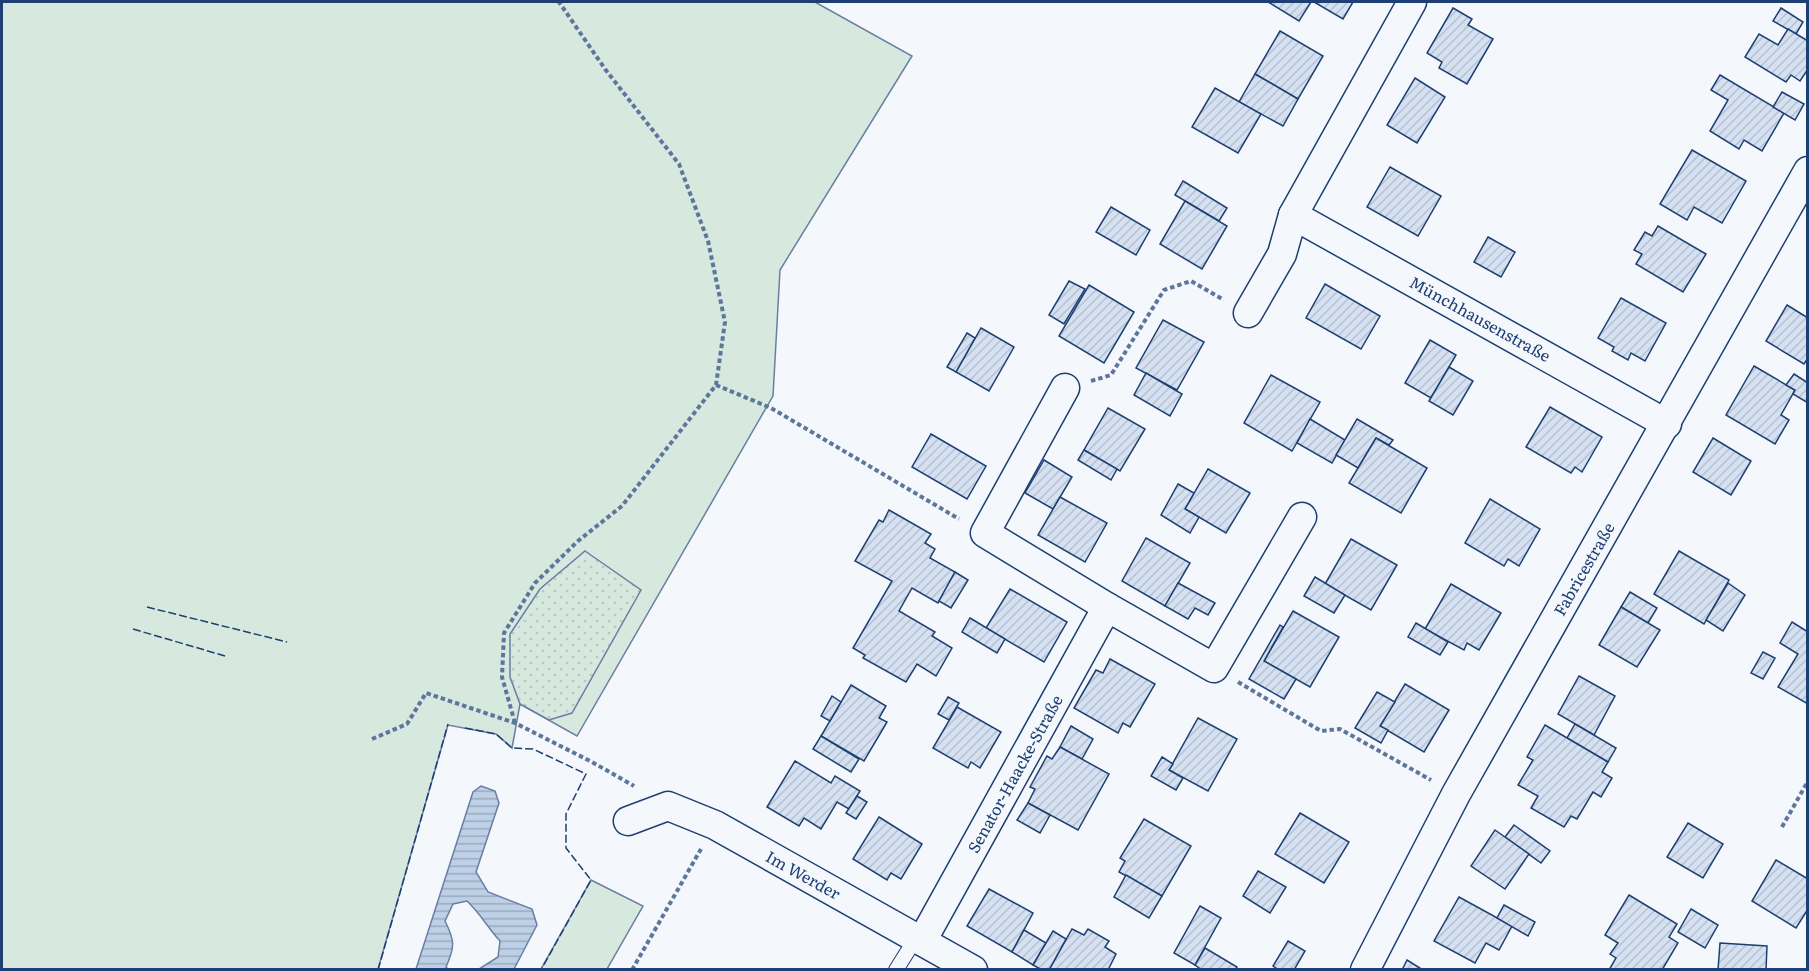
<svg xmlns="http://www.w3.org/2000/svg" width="1809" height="971" font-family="Literata,serif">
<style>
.grass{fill:#d7e8df;stroke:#687fa3;stroke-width:1.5}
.park{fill:url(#park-dots);stroke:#687fa3;stroke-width:1.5}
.water{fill:url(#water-rules);stroke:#687fa3;stroke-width:1.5}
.building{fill:url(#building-hatch);stroke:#1d3f73;stroke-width:1.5}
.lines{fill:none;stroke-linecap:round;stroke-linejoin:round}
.service-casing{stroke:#1d3f73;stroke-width:16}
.minor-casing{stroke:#1d3f73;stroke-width:31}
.path{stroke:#5e769c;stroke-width:4;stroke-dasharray:4.5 3;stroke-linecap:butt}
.service{stroke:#f4f7fb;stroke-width:14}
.minor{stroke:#f4f7fb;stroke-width:28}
.fence{stroke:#1d3f73;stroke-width:1.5;stroke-dasharray:8 3;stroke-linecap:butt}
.labels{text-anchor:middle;stroke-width:4.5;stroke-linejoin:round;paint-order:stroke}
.street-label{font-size:16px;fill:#1d3f73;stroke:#f4f7fb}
</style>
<defs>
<pattern id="park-dots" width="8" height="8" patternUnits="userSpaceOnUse" patternTransform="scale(1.5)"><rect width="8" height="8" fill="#d7e8df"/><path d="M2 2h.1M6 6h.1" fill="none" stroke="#b8c8c3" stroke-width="1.8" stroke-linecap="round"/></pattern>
<pattern id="water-rules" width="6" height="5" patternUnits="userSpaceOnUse" patternTransform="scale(1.5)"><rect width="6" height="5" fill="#bed0e5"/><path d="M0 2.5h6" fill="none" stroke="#9aaabe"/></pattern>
<pattern id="building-hatch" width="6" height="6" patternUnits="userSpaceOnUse" patternTransform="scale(1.5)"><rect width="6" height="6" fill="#d5e0f0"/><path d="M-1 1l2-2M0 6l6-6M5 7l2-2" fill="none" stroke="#b6c1d1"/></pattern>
</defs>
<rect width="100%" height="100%" fill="#f4f7fb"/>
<g class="grass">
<path d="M2 2H815L912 56 780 270 773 396 577 736 520 704 512 748 496 734 448 725 378 969 2 970Z"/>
<path d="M591 880 643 906 607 969H541Z"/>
</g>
<path class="park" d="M585 551 641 590 572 713 549 720 520 704 510 677V634L540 589Z"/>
<path class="water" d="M481 786 495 791 499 803 476 872 488 892 532 909 537 925 514 969H479L498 957 500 941C488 928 480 913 467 901L453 904 445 921C455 941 455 947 446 967L448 969H416L473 792Z"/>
<g class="building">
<path d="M1268 2H1311L1299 21Z"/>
<path d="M1314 2H1353L1343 19Z"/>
<path d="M1453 8 1472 19 1468 25 1493 39 1467 84 1439 68 1442 62 1427 53Z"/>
<path d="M1781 8 1803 22 1796 34 1773 21Z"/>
<path d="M1788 29 1808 41V69L1800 81 1791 75 1786 82 1745 57 1759 34 1778 45Z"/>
<path d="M1280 31 1323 56 1298 99 1255 74Z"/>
<path d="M1255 74 1298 99 1283 126 1239 102Z"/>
<path d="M1720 75 1784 113 1762 151 1744 140 1739 149 1710 131 1728 100 1711 90Z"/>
<path d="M1415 78 1445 97 1417 143 1387 125Z"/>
<path d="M1215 88 1261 114 1238 153 1192 127Z"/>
<path d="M1782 92 1804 104 1795 120 1773 107Z"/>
<path d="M1692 150 1746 181 1722 223 1694 207 1687 220 1660 204Z"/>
<path d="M1390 167 1441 196 1418 236 1367 207Z"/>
<path d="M1183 181 1227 208 1219 221 1175 195Z"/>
<path d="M1185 201 1227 226 1202 269 1160 244Z"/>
<path d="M1111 207 1150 230 1136 255 1096 232Z"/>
<path d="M1658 226 1706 254 1683 292 1636 264 1642 254 1634 250 1645 232 1652 236Z"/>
<path d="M1488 237 1515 252 1501 277 1474 262Z"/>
<path d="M1069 281 1085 289 1064 324 1049 315Z"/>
<path d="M1325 284 1380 316 1361 349 1306 318Z"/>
<path d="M1089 285 1134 312 1104 363 1059 336Z"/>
<path d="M1621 298 1666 323 1645 361 1631 353 1628 360 1612 351 1614 347 1598 338Z"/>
<path d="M1787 305 1808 318V358L1804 364 1766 341Z"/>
<path d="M1163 320 1204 342 1177 390 1136 368Z"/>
<path d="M981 328 1014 347 989 391 956 372Z"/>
<path d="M967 333 975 338 956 372 947 367Z"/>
<path d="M1430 340 1456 355 1431 398 1405 383Z"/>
<path d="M1754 366 1795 390 1781 415 1789 420 1775 444 1726 415Z"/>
<path d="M1449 367 1473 381 1453 415 1429 401Z"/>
<path d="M1146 373 1182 394 1170 416 1134 395Z"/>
<path d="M1794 374 1808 383V403L1793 394 1795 390 1786 385Z"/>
<path d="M1271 375 1320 402 1292 451 1244 423Z"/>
<path d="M1550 407 1602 437 1582 472 1575 467 1571 473 1526 447Z"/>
<path d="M1108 408 1145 429 1120 471 1084 450Z"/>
<path d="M1310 419 1345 440 1332 463 1297 443Z"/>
<path d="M1357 419 1393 440 1389 445 1376 438 1358 468 1336 455Z"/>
<path d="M931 434 986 466 967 499 912 467Z"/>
<path d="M1376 438 1427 468 1401 513 1349 483Z"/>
<path d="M1713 438 1751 461 1731 495 1693 472Z"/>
<path d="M1084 450 1117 469 1111 480 1078 460Z"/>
<path d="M1044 460 1072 477 1053 509 1025 493Z"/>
<path d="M1208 469 1250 493 1226 533 1185 509Z"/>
<path d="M1178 484 1194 493 1185 509 1199 517 1190 533 1161 515Z"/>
<path d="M1060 497 1107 523 1085 562 1038 535Z"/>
<path d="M1490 499 1540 529 1519 566 1508 559 1504 566 1465 543Z"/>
<path d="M889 510 931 534 925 543 935 549 930 558 955 572 938 603 912 588 899 611 935 632 932 636 952 648 936 676 917 664 906 682 863 658 865 655 853 648 892 581 855 561 879 520 883 522Z"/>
<path d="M1146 538 1190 563 1165 606 1122 581Z"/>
<path d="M1351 539 1397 565 1371 610 1325 584Z"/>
<path d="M1679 551 1729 580 1704 624 1654 594Z"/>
<path d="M955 572 968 580 951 608 939 601Z"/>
<path d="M1315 577 1345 595 1334 613 1304 596Z"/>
<path d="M1178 583 1215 603 1208 615 1195 608 1188 619 1165 606Z"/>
<path d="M1728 583 1745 595 1723 631 1706 620Z"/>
<path d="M1451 584 1501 613 1479 650 1467 643 1464 650 1425 629Z"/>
<path d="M1010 589 1067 622 1044 662 986 628Z"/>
<path d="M1630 592 1657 608 1648 623 1621 607Z"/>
<path d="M1621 607 1660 630 1637 667 1599 645Z"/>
<path d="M1293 611 1339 637 1310 687 1264 661Z"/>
<path d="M970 618 1005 639 997 653 962 632Z"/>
<path d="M1792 622 1808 632V704L1778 687 1798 654 1780 643Z"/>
<path d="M1416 623 1448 642 1440 655 1408 637Z"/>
<path d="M1280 625 1283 627 1264 661 1296 679 1284 699 1249 679Z"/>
<path d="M1763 652 1775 658 1763 679 1751 673Z"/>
<path d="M1110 659 1155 684 1130 727 1123 723 1118 733 1074 708 1096 670 1103 673Z"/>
<path d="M1579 676 1615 696 1594 735 1558 714Z"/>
<path d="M1405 684 1449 710 1424 752 1380 726Z"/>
<path d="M851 685 886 706 879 718 887 722 864 761 821 736Z"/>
<path d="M1377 692 1395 702 1380 726 1388 730 1381 743 1355 728Z"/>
<path d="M832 696 841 702 830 721 821 716Z"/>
<path d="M948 697 959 703 949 720 938 714Z"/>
<path d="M957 707 1001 732 980 768 971 762 968 768 933 748Z"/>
<path d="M1198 718 1237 739 1208 791 1169 770Z"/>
<path d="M1575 724 1616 748 1608 762 1567 738Z"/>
<path d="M1545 725 1608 762 1602 772 1612 778 1601 797 1593 792 1577 819 1571 816 1564 827 1531 808 1538 796 1518 785 1533 760 1527 757Z"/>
<path d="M1071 726 1093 739 1082 759 1060 747Z"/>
<path d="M821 736 859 759 851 772 813 749Z"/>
<path d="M1060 747 1109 774 1078 830 1028 803 1035 789 1030 787 1047 756 1052 759Z"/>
<path d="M1162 757 1173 764 1169 770 1183 778 1176 790 1151 776Z"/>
<path d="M795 761 831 783 835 776 860 791 849 809 837 802 821 829 804 818 799 826 767 807Z"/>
<path d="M857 796 867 802 856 819 846 813Z"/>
<path d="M1028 803 1050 815 1040 833 1017 820Z"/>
<path d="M1300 813 1349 842 1324 883 1275 854Z"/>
<path d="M879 817 922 844 901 879 891 873 887 880 853 859Z"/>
<path d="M1144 819 1191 846 1162 896 1119 872 1125 861 1120 858Z"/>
<path d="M1688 823 1723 844 1703 878 1667 857Z"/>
<path d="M1514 825 1550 851 1541 863 1505 837Z"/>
<path d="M1495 830 1529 854 1505 889 1471 866Z"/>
<path d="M1776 860 1808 879V909L1796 928 1752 901Z"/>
<path d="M1258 871 1286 887 1270 913 1243 896Z"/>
<path d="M1126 875 1162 896 1149 918 1114 897Z"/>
<path d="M989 889 1033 913 1012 952 967 926Z"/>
<path d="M1629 895 1677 924 1669 937 1678 943 1662 970H1609L1616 958 1610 954 1618 943 1605 935Z"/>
<path d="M1459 897 1512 926 1499 950 1486 943 1475 963 1434 941Z"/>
<path d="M1504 905 1535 922 1528 936 1497 918Z"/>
<path d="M1200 906 1221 918 1195 965 1174 953Z"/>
<path d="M1691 909 1718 925 1705 948 1678 932Z"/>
<path d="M1072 929 1084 935 1088 929 1109 941 1105 947 1116 954 1108 970H1049Z"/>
<path d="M1024 930 1046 943 1033 965 1012 952Z"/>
<path d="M1053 931 1066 939 1049 970H1042L1033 965Z"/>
<path d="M1288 941 1305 951 1294 970H1279L1273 966Z"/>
<path d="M1720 943 1767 946 1766 970H1718Z"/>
<path d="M1205 948 1237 967 1235 970H1202L1195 965Z"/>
<path d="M1407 960 1423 970H1402Z"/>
</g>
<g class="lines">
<defs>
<path id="service" d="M896 970 916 938"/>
<g id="minor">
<path d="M1412 2 1293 215 1667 424"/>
<path d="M1248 313 1282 254 1293 215"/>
<path d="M1065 388 985 533 1107 607"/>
<path d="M628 821 668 806 715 825 973 970"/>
<path d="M922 941 1107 607 1214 668 1302 517"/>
<path d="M1365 970 1456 794 1808 171"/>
</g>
</defs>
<use href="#service" class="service-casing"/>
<use href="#minor" class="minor-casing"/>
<g class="path">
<path d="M1091 381 1111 375 1164 290 1191 281 1224 300"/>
<path d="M716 385 771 408 959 519"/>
<path d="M1238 682 1321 731 1340 729 1431 780"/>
<path d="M515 723 502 677 504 633 535 583 578 541 622 506 716 385 725 322 708 241 679 164 605 69 559 2"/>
<path d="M372 739 407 724 426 693 515 723 592 762 634 786"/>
<path d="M1782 827 1808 781"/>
<path d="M632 970 701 849"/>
</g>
<use href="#service" class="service"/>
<use href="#minor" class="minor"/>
<g class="fence">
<path d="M147 607 287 642"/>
<path d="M133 629 225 656"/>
<path d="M465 728 496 734 512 748 533 749 586 774 566 814V848L591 880 541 970"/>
<path d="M378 970 448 724"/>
</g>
</g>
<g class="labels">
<g class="street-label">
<text transform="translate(1480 319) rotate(29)" y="6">Münchhausenstraße</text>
<text transform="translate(1584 569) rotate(-60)" y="6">Fabricestraße</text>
<text transform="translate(1015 774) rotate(-61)" y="6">Senator-Haacke-Straße</text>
<text transform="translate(803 875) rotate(29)" y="6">Im Werder</text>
</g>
</g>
<rect width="1809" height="971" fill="none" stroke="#1d3f73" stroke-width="6"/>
</svg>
